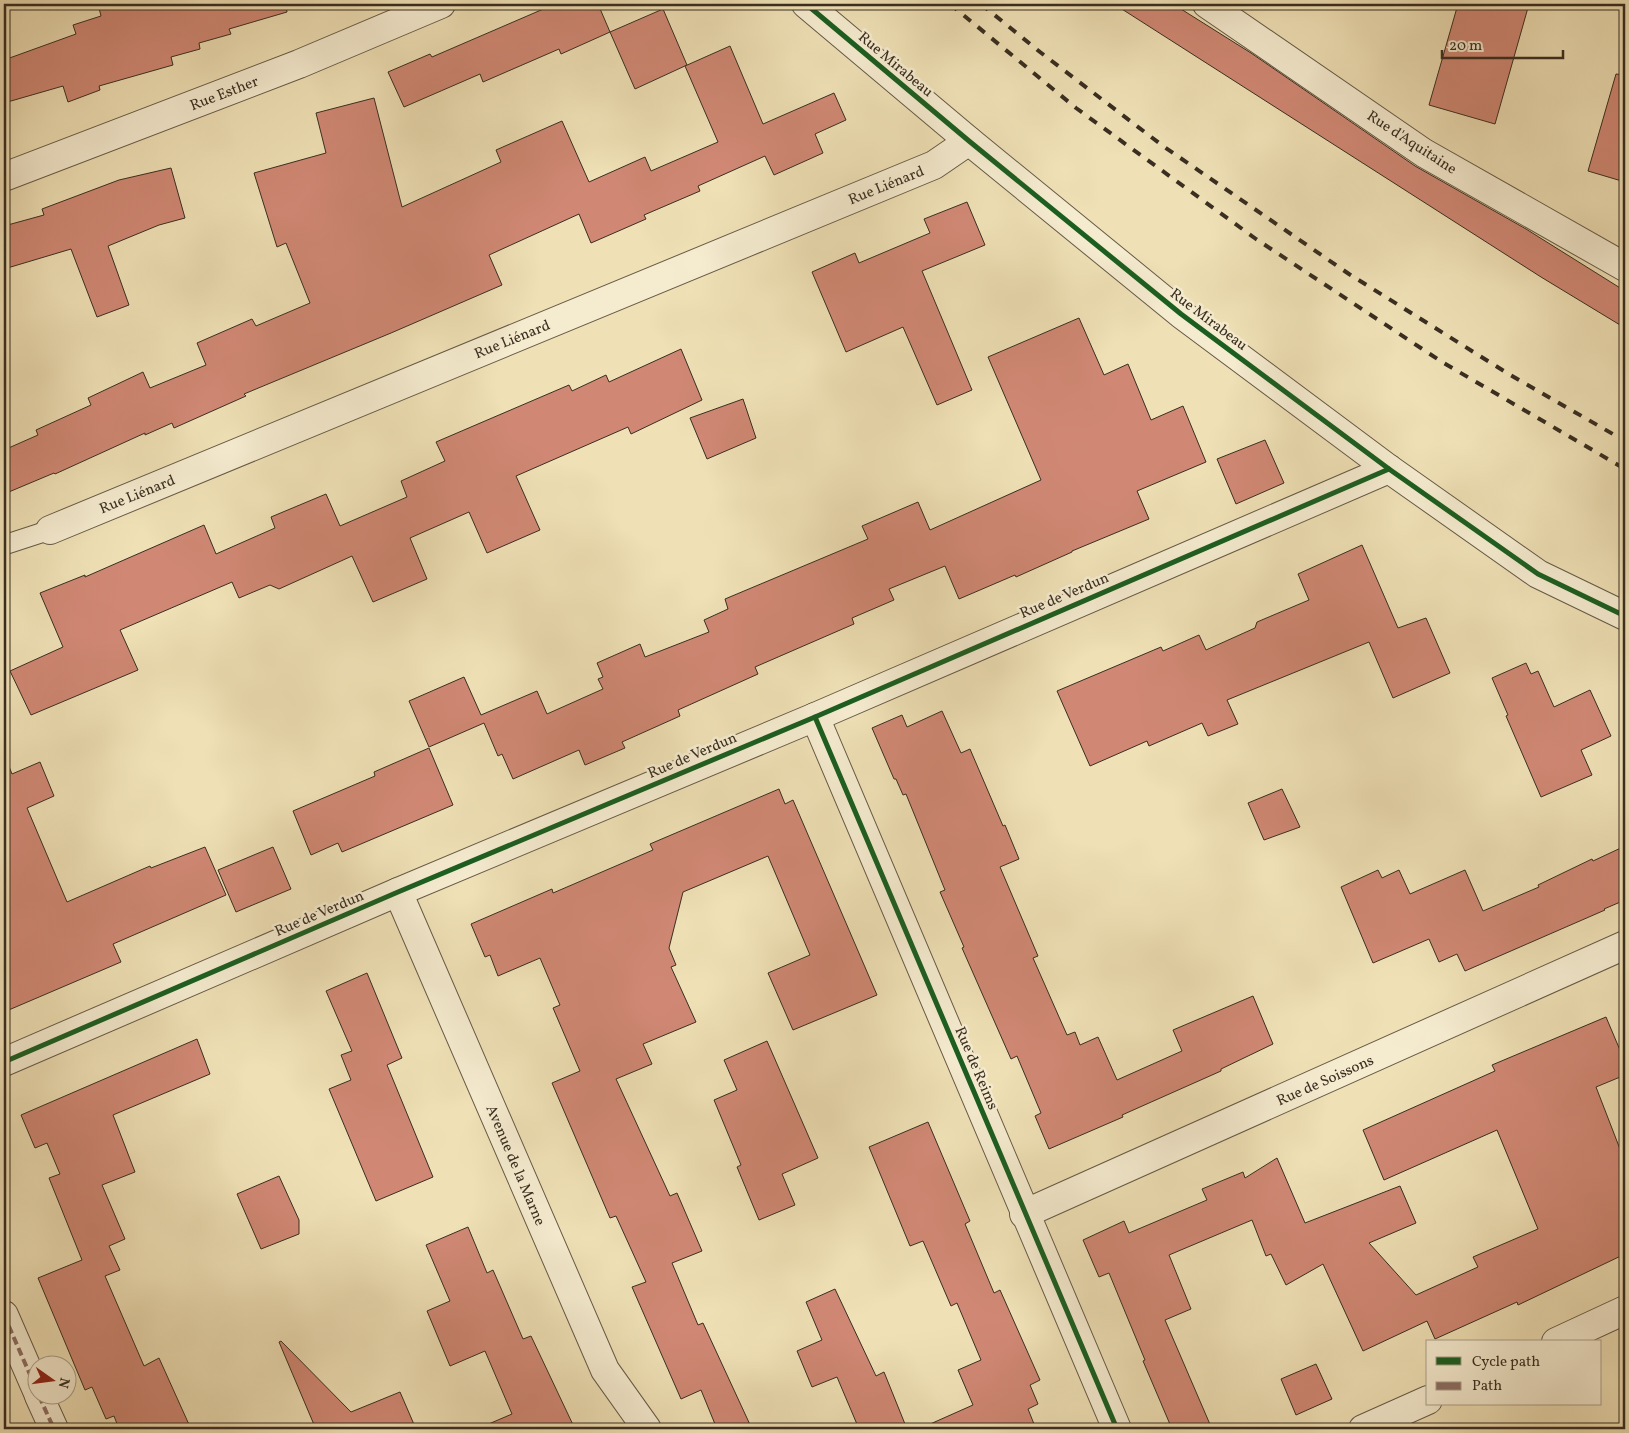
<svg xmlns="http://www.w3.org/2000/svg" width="1629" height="1433" font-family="Vollkorn,serif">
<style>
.building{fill:#d08874;stroke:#392e21}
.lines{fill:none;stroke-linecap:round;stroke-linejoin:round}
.service-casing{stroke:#665a46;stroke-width:21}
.minor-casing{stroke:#665a46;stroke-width:30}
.service{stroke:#f5ebcf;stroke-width:19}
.minor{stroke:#f5ebcf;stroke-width:28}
.rail{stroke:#392e21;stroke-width:4;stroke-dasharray:9 9;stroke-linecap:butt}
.quiet{stroke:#8d6e63;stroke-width:4;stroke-dasharray:8 4;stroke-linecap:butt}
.cycleway-casing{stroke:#f5ebcf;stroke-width:8}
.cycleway{stroke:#1b5e20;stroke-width:5}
.labels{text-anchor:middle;stroke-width:5;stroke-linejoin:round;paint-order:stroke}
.street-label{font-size:15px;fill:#392e21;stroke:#f5ebcf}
</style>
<rect width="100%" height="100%" fill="#efe0b5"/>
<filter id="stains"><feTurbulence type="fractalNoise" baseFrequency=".004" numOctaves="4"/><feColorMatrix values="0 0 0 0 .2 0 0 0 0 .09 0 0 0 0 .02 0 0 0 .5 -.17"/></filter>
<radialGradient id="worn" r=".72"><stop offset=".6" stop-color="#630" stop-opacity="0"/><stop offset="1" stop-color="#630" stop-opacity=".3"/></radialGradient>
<g class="building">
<path d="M98 4H286L287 12 229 29 231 34 199 43 200 49 171 57 173 65 99 86 100 90 68 102 63 86 4 103V60L76 34 73 25 101 16Z"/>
<path d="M555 4H598L610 32 561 54 559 49 483 82 480 74 404 107 388 72 430 54 432 57Z"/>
<path d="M1114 4H1173L1251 53 1415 166 1526 229 1625 291V328L1541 277Z"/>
<path d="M1458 4H1529L1495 124 1429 105Z"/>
<path d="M663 9 687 65 635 89 610 32Z"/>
<path d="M730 46 763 124 834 93 846 120 815 134 823 153 774 175 765 156 698 186 700 191 644 215 646 219 591 243 579 214 489 255 502 285 391 333 244 394 246 396 174 428 172 423 145 435V433L55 474 54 473 4 494V450L38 435 36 430 91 405 88 398 143 372 150 388 206 365 197 343 252 319 256 326 310 303 286 243 277 247 254 173 326 153 316 113 374 98 402 207 501 162 496 150 562 121 589 182 645 157 651 171 718 142 685 66Z"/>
<path d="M1616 74 1625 75V182L1588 171Z"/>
<path d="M171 168 185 218 159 225 108 246 129 305 97 317 71 249 4 269V226L44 215 42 209 119 180Z"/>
<path d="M967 202 985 245 922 271 972 390 937 405 903 327 846 352 812 272 855 253 859 263 930 233 924 219Z"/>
<path d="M1079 318 1104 375 1128 364 1151 420 1183 406 1206 462 1137 491 1149 519 1072 551V552L1016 577 1015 575 959 599 945 566 889 589 894 600 852 618 854 624 755 667 758 674 678 710 680 716 622 742 625 748 585 765 579 750 513 779 502 754 498 756 484 723 429 747 409 701 464 677 481 715 537 691 547 714 603 689 598 679 603 677 597 663 640 644 645 657 709 632 704 620 728 609 725 599 868 539 862 526 918 502 930 530 1041 480 988 357Z"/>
<path d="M681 349 702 400 631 434 628 427 516 476 540 530 487 553 469 512 410 538 427 579 373 602 352 556 279 589 270 585 239 598 232 582 120 630 138 670 31 715 10 671 63 647 40 593 85 575V577L204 525 216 554 275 528 271 517 326 494 340 526 407 497 401 481 445 461 436 442 569 385 572 391 606 375 609 382Z"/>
<path d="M743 399 756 438 707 459 690 418Z"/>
<path d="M1265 440 1284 483 1236 504 1217 459Z"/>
<path d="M1362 545 1398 628 1426 618 1450 673 1393 698 1369 642 1227 700 1238 724 1208 736 1202 723 1149 746 1147 741 1090 766 1057 691 1161 647 1163 651 1199 635 1206 650 1255 628 1257 622 1309 600 1298 574Z"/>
<path d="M1526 663 1531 674 1538 671 1554 707 1590 690 1611 736 1581 750 1592 775 1541 797 1506 716 1508 715 1492 678Z"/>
<path d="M942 711 961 753 970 749 1003 826 1005 825 1019 859 1000 867 1038 956 1033 958 1067 1035 1075 1032 1080 1045 1098 1037 1117 1080 1182 1051 1173 1030 1253 996 1273 1044 1221 1069V1071L1122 1115 1123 1117 1049 1149 1035 1116 1041 1113 1017 1056 1011 1059 962 948 964 947 940 892 945 890 906 794 903 795 896 779H894L872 728 902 715 907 727Z"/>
<path d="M429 748 453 805 342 852 338 843 311 855 293 811 375 776 374 772Z"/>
<path d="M4 754 12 774 40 762 54 796 27 808 67 902 150 866 151 868 205 847 226 895 113 944 121 962 4 1012Z"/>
<path d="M779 789 785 804 793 800 877 995 793 1030 768 973 810 955 768 856 683 892 669 948 676 965 671 967 696 1022 643 1044 652 1064 616 1079 670 1196 677 1193 702 1251 672 1263 698 1325 703 1323 752 1429H717L701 1390 681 1399 632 1287 646 1282 616 1216 610 1218 552 1083 580 1071 553 1008 560 1005 540 958 498 976 490 955 485 957 471 924 552 889 553 893 653 850 650 844Z"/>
<path d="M1282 789 1300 827 1264 840 1248 803Z"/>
<path d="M1625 846V900L1604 909 1605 910 1465 971 1457 954 1439 962 1429 939 1373 963 1341 887 1378 870 1382 878 1399 870 1410 894 1465 870 1483 911 1539 887 1538 885 1592 859 1593 861Z"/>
<path d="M273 847 291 889 236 912 218 870Z"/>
<path d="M367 973 402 1058 387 1065 433 1177 376 1201 329 1089 351 1080 341 1055 352 1051 326 991Z"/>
<path d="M1606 1017 1625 1062V1075L1596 1087 1625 1162V1254L1518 1305 1517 1302 1435 1339 1427 1321 1363 1351 1323 1264 1286 1285 1271 1254 1266 1256 1252 1220 1169 1255 1191 1309 1165 1320 1212 1429H1172L1143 1361 1145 1360 1109 1273 1099 1277 1083 1240 1124 1221 1129 1233 1207 1200 1202 1189 1243 1172 1245 1178 1277 1158 1305 1223 1400 1186 1416 1223 1369 1243 1416 1295 1478 1267 1473 1257 1538 1229 1497 1130 1384 1180 1363 1130 1495 1071 1492 1065Z"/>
<path d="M197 1039 210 1074 113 1115 135 1172 102 1185 125 1239 109 1246 120 1270 105 1276 144 1366 159 1358 191 1429H119L114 1416 106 1419 92 1387 85 1390 38 1278 82 1260 49 1178 60 1174 47 1143 35 1148 21 1115Z"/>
<path d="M767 1041 818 1158 782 1174 795 1205 759 1220 737 1167 741 1165 714 1100 737 1090 724 1060Z"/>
<path d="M928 1122 970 1221 965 1224 994 1293 1000 1290 1040 1380 1030 1385 1038 1404 1028 1409 1036 1429H919L973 1405 958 1370 981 1360 957 1303 951 1306 923 1241 910 1246 869 1147Z"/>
<path d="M279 1176 299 1220V1234L261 1249 237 1194Z"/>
<path d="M468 1227 487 1273 493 1270 523 1339 531 1336 575 1429H477L512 1414 485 1351 450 1366 427 1311 450 1301 426 1245Z"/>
<path d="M835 1289 876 1376 884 1372 907 1429H859L837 1377 812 1387 797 1351 822 1340 806 1302Z"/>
<path d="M281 1341 351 1412 400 1392 416 1429H312L315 1427 279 1342Z"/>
<path d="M1316 1364 1332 1399 1296 1415 1281 1379Z"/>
</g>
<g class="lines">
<defs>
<path id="service" d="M4 545 50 530"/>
<g id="minor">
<path d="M806 4 969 141 1181 314 1389 469 1538 574 1625 616"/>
<path d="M1207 4 1424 153 1625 267"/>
<path d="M4 177 299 64 441 4"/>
<path d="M50 530 934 165 969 141"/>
<path d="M815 717 1117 1429"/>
<path d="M398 892 605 1370 647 1429"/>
<path d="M4 1062 398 892 815 717 1389 469"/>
<path d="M1024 1214 1625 945"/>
<path d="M4 1315 38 1393"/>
<path d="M1556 1342 1625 1310"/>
<path d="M39 1396 54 1429"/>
<path d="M1363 1429 1428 1400"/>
</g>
</defs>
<use href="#service" class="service-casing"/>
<use href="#minor" class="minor-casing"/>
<use href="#service" class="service"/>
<use href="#minor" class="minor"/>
<g class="rail">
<path d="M950 4 1076 108 1256 239 1442 362 1625 469"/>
<path d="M981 4 1040 52 1163 146 1349 274 1507 373 1625 441"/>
</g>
<g class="quiet">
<path d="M4 1315 38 1393"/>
<path d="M39 1396 54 1429"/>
</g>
<defs>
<g id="cycleway">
<path d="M806 4 969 141 1181 314 1389 469 1538 574 1625 616"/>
<path d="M815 717 1117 1429"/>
<path d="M4 1062 398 892 815 717 1389 469"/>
</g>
</defs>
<use href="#cycleway" class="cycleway-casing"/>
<use href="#cycleway" class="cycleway"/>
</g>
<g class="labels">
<g class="street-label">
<text transform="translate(896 64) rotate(40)" y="5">Rue Mirabeau</text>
<text transform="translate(224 93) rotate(-21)" y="5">Rue Esther</text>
<text transform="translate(1412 142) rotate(33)" y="5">Rue d'Aquitaine</text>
<text transform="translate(886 185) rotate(-22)" y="5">Rue Liénard</text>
<text transform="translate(1209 319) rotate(37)" y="5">Rue Mirabeau</text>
<text transform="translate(512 339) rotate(-22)" y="5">Rue Liénard</text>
<text transform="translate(137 494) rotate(-22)" y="5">Rue Liénard</text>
<text transform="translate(1064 595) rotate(-23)" y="5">Rue de Verdun</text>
<text transform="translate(692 755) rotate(-23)" y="5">Rue de Verdun</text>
<text transform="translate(319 913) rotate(-23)" y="5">Rue de Verdun</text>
<text transform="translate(977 1068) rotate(67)" y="5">Rue de Reims</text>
<text transform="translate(1325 1080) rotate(-24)" y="5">Rue de Soissons</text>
<text transform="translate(516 1165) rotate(67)" y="5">Avenue de la Marne</text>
</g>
</g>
<rect width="1629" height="1433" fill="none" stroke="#efe0b5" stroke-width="20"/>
<rect x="5" y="5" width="1619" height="1423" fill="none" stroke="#392e21" stroke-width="2.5"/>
<rect x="10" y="10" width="1609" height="1413" fill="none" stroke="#392e21"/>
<rect x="1426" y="1340" width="175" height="65" fill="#f5ebcf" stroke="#aa9f89"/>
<rect x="1436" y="1357" width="25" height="8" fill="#1b5e20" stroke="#aa9f89"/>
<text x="1472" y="1366" font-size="15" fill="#392e21">Cycle path</text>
<rect x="1436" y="1382" width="25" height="8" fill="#8d6e63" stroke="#aa9f89"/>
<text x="1472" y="1390" font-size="15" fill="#392e21">Path</text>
<g transform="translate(52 1380) rotate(104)"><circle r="24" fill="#f5ebcf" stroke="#aa9f89"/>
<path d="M0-4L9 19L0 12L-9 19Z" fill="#8f2418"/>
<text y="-8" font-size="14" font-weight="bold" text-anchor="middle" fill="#392e21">N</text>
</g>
<path d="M1442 50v8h121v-8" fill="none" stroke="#392e21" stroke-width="2.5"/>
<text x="1449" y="50" font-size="15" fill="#392e21" stroke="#f5ebcf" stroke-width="4" paint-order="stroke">20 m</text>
<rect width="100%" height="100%" filter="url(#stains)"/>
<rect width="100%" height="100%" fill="url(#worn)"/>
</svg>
